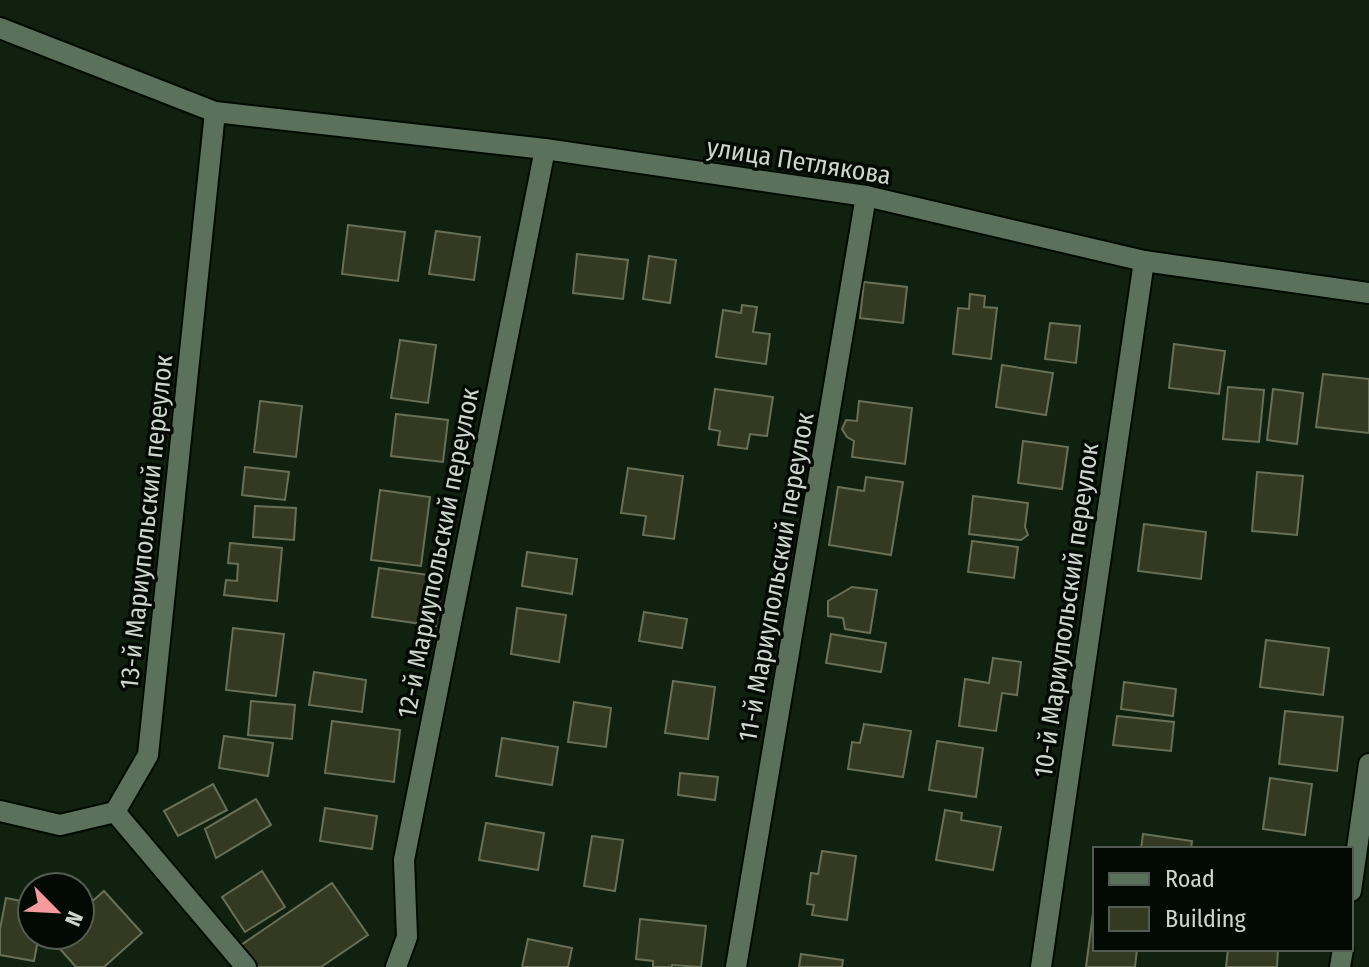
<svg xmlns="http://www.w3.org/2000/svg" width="1369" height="967" font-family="'Fira Sans Condensed',sans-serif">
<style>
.building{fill:#343a21;stroke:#697055;stroke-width:2}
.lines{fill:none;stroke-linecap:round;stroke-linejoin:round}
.minor-casing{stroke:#000a01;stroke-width:24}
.minor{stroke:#5c715c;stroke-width:20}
.labels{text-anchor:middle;stroke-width:7;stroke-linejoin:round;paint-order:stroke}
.street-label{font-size:26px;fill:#ccd8cc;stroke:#030903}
</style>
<rect width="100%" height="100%" fill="#102110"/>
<g class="building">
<path d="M348 225 405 232 398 281 342 274Z"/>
<path d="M436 231 480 237 474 280 429 274Z"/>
<path d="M577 254 628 260 623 299 573 293Z"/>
<path d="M649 256 676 260 670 303 643 299Z"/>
<path d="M864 282 907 287 903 323 860 318Z"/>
<path d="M970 294 985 296 984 307 997 308 991 359 953 354 958 308 969 309Z"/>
<path d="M742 305 757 307 753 332 770 334 766 364 716 357 723 310 741 313Z"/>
<path d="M1050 323 1080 326 1076 363 1045 359Z"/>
<path d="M400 340 436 345 428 403 391 398Z"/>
<path d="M1174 344 1225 351 1219 394 1169 388Z"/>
<path d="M1002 365 1053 373 1046 415 996 407Z"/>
<path d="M1323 374 1369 379V433L1316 427Z"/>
<path d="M1228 387 1264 390 1259 442 1223 439Z"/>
<path d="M715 389 773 397 767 436 750 434 747 449 718 445 720 431 709 429Z"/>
<path d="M1273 389 1303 393 1297 444 1267 440Z"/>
<path d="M260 401 302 406 296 457 254 452Z"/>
<path d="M859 401 912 408 905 464 852 457 854 441 847 437 842 429 846 420 857 421Z"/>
<path d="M396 414 448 420 443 462 391 456Z"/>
<path d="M1023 441 1068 447 1062 489 1018 483Z"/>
<path d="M245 467 289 472 285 500 242 495Z"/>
<path d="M628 468 683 476 674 539 643 535 646 516 621 513Z"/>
<path d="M1257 472 1303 476 1297 535 1252 531Z"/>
<path d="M866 477 903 482 891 555 829 545 838 487 864 491Z"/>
<path d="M380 490 430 497 421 566 371 560Z"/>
<path d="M973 496 1028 503 1025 527 1028 535 1021 540 969 534Z"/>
<path d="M255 506 296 508 294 540 253 537Z"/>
<path d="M1144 524 1206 532 1201 579 1138 571Z"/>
<path d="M972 541 1018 547 1014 578 968 572Z"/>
<path d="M230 543 282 548 277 601 224 595 226 580 237 581 238 564 228 563Z"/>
<path d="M527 552 577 559 572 594 522 586Z"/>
<path d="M379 568 443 577 436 626 372 617Z"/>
<path d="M852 587 877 590 870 633 845 629 843 618 828 616V601Z"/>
<path d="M517 608 566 615 559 662 511 654Z"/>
<path d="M644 612 687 619 682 648 639 641Z"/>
<path d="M233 628 284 634 276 696 226 690Z"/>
<path d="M831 634 886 643 881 672 826 663Z"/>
<path d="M1266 640 1329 648 1323 695 1260 687Z"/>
<path d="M993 658 1021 662 1017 695 1002 693 996 731 959 726 965 679 989 683Z"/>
<path d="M314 672 366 680 362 712 309 705Z"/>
<path d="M673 681 715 687 708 739 665 733Z"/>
<path d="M1124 682 1176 689 1173 716 1121 709Z"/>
<path d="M251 701 295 705 292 739 248 735Z"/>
<path d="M574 702 611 708 606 747 568 742Z"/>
<path d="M1285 711 1343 717 1337 771 1279 764Z"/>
<path d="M1117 716 1174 722 1171 751 1113 745Z"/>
<path d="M332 721 400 730 394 782 325 773Z"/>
<path d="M864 724 911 731 903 777 848 769 852 742 860 743Z"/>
<path d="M224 736 273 743 268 776 219 768Z"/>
<path d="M502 738 558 747 552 785 496 776Z"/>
<path d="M937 741 983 748 976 797 929 790Z"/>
<path d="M680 773 718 777 715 800 678 795Z"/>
<path d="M1270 778 1312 784 1305 835 1263 829Z"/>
<path d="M213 784 227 810 178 836 164 811Z"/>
<path d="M256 799 271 825 216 858 205 829Z"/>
<path d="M325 808 377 816 372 849 320 841Z"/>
<path d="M945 810 962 813 961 820 1001 827 993 870 936 860Z"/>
<path d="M486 823 544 833 538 870 479 860Z"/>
<path d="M1143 834 1192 841 1191 849H1141Z"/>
<path d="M592 836 623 840 615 891 584 886Z"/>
<path d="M822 851 856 856 847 920 812 915 814 905 807 904 811 873 818 874Z"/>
<path d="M262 871 285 907 245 932 222 897Z"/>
<path d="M332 883 368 935 321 967H256L241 945Z"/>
<path d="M104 891 142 933 104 967H76L51 939 55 935H80V912Z"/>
<path d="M6 898 32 903V935H39L34 961 0 955V929Z"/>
<path d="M1094 906 1095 949H1137L1135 967H1086Z"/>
<path d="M640 919 706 926 701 967 672 965V967H653V961L636 959Z"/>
<path d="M528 939 572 948 568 967H522Z"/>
<path d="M1228 949H1278L1277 967H1226Z"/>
<path d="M801 954 843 960 842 967H799Z"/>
</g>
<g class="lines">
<defs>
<g id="minor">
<path d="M0 28 215 112 545 149 866 196 1144 261 1369 293"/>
<path d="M0 811 60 825 115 812 148 755 215 112"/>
<path d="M115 812 246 967"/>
<path d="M1351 891 1369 764"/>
<path d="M396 967 407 937 404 860 545 149"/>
<path d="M736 967 866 196"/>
<path d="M1041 967 1144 261"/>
<path d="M1340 967 1343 949"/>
</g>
</defs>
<use href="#minor" class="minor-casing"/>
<use href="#minor" class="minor"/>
</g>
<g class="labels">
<g class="street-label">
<text transform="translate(799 161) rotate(9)" y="9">улица Петлякова</text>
<text transform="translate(146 522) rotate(-84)" y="9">13-й Мариупольский переулок</text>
<text transform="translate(438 553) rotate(-79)" y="9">12-й Мариупольский переулок</text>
<text transform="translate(776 577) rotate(-80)" y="9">11-й Мариупольский переулок</text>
<text transform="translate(1066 610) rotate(-82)" y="9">10-й Мариупольский переулок</text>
</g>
</g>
<rect x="1093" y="847" width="260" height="104" fill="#030903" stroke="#535c53" stroke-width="2"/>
<rect x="1109" y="873" width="40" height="12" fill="#5c715c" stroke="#535c53" stroke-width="2"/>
<text x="1165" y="887" font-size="24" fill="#ccd8cc">Road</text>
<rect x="1109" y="907" width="40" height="24" fill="#343a21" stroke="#535c53" stroke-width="2"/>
<text x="1165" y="927" font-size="24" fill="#ccd8cc">Building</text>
<g transform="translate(56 911) rotate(114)"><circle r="38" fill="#030903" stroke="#535c53" stroke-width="2"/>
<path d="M0-6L14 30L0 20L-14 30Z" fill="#f59b9e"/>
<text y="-12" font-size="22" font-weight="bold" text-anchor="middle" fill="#ccd8cc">N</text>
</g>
</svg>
